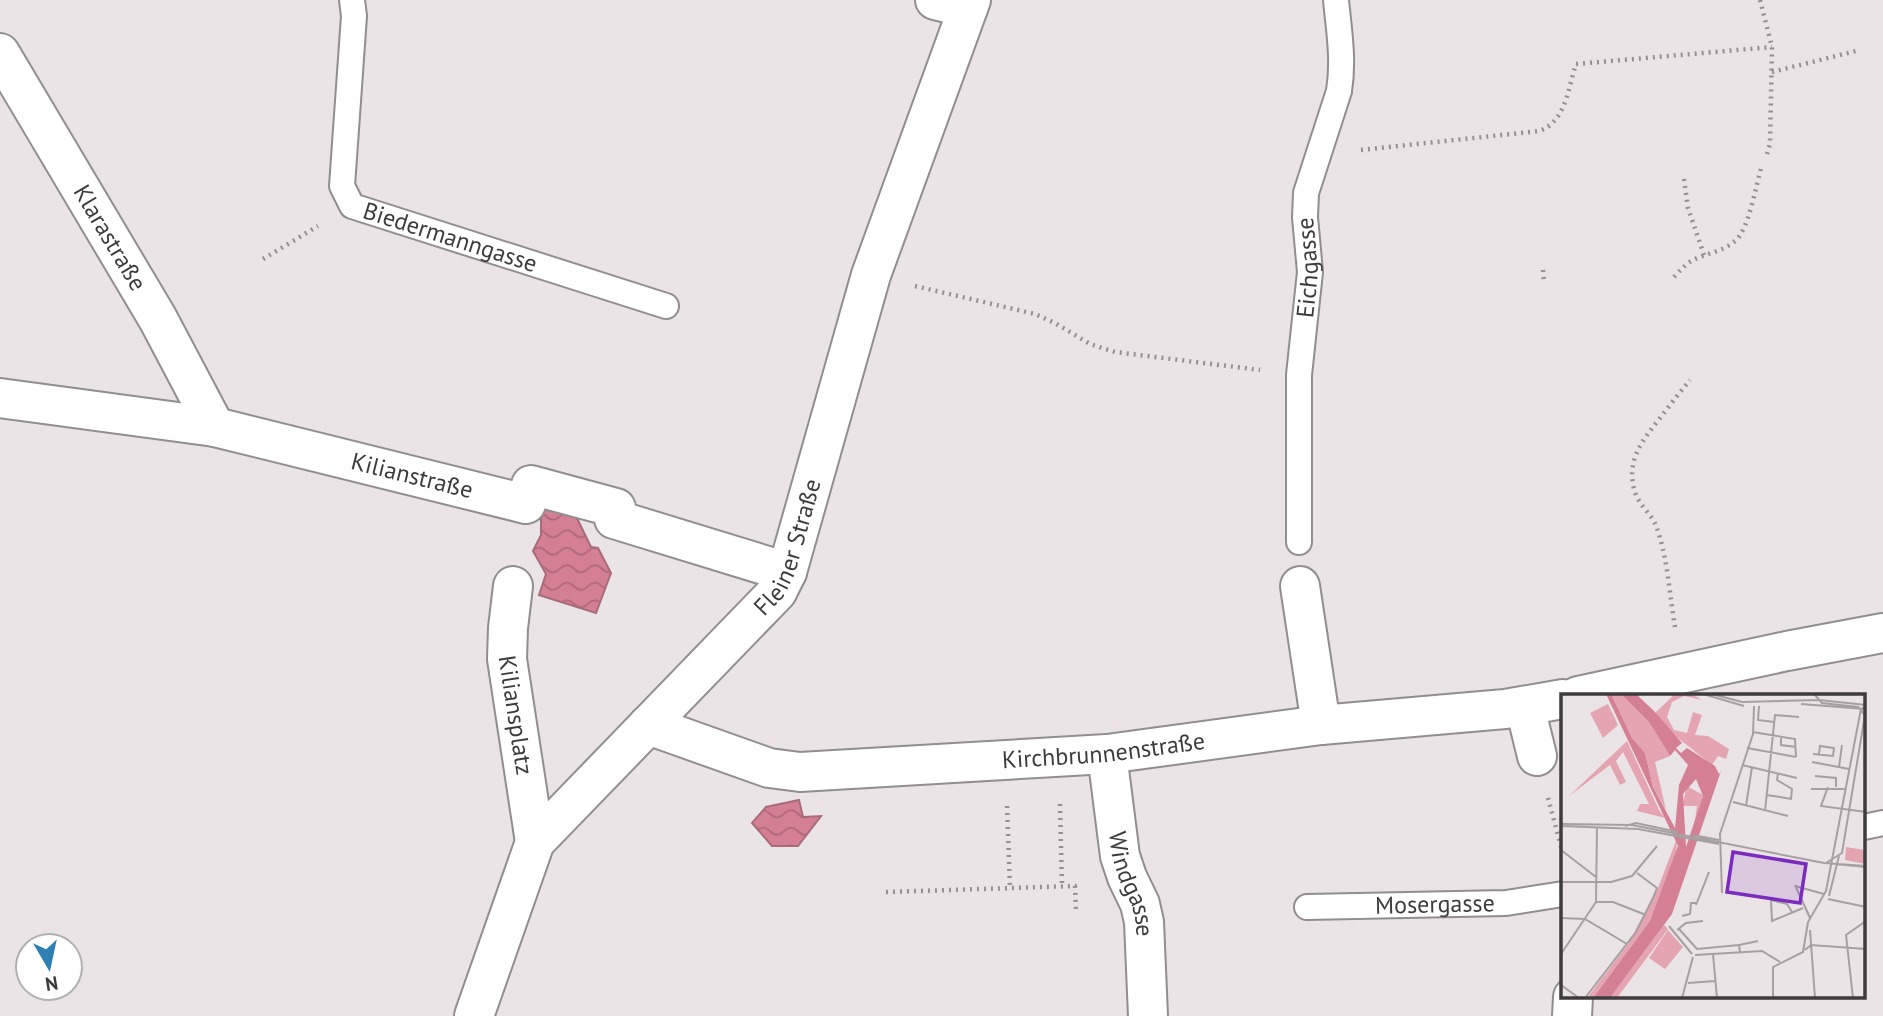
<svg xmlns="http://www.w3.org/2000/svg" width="1883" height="1016" font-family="'PT Sans',sans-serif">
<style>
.water{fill:url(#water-waves);stroke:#a86b7a;stroke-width:2}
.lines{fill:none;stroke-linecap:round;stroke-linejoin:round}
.lane-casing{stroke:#928d8e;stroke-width:28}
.street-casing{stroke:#928d8e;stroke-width:42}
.path{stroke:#948f91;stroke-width:4.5;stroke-dasharray:2 5;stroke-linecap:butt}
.lane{stroke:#fff;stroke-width:24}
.street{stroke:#fff;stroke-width:38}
.labels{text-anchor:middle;stroke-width:7;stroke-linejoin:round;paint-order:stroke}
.street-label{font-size:24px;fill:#3e3b3c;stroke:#fff}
.inset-road{fill:none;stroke:#a6a0a2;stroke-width:2}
.view{fill:#7b2cbf;fill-opacity:0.15;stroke:#7b2cbf;stroke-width:3.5}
.inset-edge{fill:none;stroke:#3e3b3c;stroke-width:3.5}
</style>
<defs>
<pattern id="water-waves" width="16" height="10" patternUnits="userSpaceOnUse" patternTransform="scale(1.75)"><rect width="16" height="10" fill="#d57f94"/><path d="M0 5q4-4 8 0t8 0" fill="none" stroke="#ae697a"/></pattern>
</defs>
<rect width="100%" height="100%" fill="#ebe4e6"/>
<g class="water">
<path d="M541 504 573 510 591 547 598 548 611 573 596 613 539 595 546 574 533 551 541 535Z"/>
<path d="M799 800 803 817 821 816 798 846H772L752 823 766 807Z"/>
</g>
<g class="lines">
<defs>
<g id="lane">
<path id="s1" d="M352 0 354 16 342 186 352 206 666 306"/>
<path id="s2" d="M1299 542V375L1310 272 1305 217 1306 193 1339 91C1344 60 1339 31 1336 0"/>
<path d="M1864 827 1883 823"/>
<path id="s3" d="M1307 907 1506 903 1563 894"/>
</g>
<g id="street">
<path d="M935 0 968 8"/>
<path id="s4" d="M0 53 158 319 215 427"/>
<path id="s5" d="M0 398 215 427 526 504 531 485 616 508 614 519 787 572"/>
<path id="s6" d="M513 586 508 628 507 659 535 842"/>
<path d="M1300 586 1321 725"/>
<path d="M1578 696 1787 651 1883 633"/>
<path d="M1525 707 1537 756"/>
<path id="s7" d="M648 725 769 768 800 772 1107 754 1321 725 1505 709 1563 699"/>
<path id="s8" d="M1107 754 1120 856 1127 877 1140 904 1144 922 1148 1016"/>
<path id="s9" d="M474 1016 535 842 777 592 787 572 871 275 971 0"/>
<path d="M1572 1016 1573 997"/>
</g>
</defs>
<use href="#lane" class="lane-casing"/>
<use href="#street" class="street-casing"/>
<g class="path">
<path d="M1760 0 1772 47 1770 144 1766 157"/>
<path d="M1772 72 1860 50"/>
<path d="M1361 150 1539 131C1566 122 1568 88 1576 64L1772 47"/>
<path d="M1684 179 1688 208 1704 255"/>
<path d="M263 259 318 226"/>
<path d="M1543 270 1544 282"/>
<path d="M1674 277C1681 270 1686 263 1695 259 1708 253 1724 251 1735 241 1749 230 1756 184 1762 165"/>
<path d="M915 286 1035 314 1055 323 1090 344 1115 352 1260 370"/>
<path d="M1675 627C1670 598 1667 553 1656 526 1652 515 1641 507 1636 495 1624 462 1642 441 1660 418 1670 405 1680 392 1690 380"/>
<path d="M1548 798 1563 854"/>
<path d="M1060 804 1062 887"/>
<path d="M1007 806 1010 888"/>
<path d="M886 892 1075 886 1076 911"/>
</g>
<use href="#lane" class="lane"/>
<use href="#street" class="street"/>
</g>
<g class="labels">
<g class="street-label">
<text dy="8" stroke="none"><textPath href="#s1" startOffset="312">Biedermanngasse</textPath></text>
<text dy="8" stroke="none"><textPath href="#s4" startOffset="215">Klarastraße</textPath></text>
<text dy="8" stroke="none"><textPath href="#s2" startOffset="275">Eichgasse</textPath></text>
<text dy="8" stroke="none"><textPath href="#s5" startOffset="420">Kilianstraße</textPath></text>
<text dy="8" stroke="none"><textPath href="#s9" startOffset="578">Fleiner Straße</textPath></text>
<text dy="8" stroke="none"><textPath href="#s6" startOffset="130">Kiliansplatz</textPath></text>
<text dy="8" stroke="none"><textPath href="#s7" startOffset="464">Kirchbrunnenstraße</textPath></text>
<text dy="8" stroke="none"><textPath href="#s8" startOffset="133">Windgasse</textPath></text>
<text dy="8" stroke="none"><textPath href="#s3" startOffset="128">Mosergasse</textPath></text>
</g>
</g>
<g transform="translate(1561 694)">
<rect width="304" height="304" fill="#ebe4e6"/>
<path d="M114 0H131L141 6 123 2 111 8 106 23 113 36 126 39 132 18 141 21 134 41 147 42 168 55 165 65 157 62 151 71 107 36 94 19ZM47 10 57 31 42 44 29 19ZM66 47 98 116 104 124 76 117 79 110H88L62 58 55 67 65 88 59 91 49 71 8 102ZM126 92 142 101 132 141 136 112H121ZM116 144 115 167 89 227 32 304H26L67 250 97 194ZM103 231 107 235 102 242 56 304H49Z" fill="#e5a4b2"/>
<path d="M50 0H60L88 28 109 62 94 68 105 116 92 93 84 59 71 44ZM285 153 304 156V170L284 166ZM107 236 122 253 104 275 88 264Z" fill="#e5a4b2"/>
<path d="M45 0H50L71 44 84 59 92 93 114 134 118 91 127 71 114 56 109 62 88 28 60 0H75L93 17 121 49 115 54 120 59 126 54 154 72 158 80 160 77 111 220 49 304H32L89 227 117 152ZM135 85 142 102 125 153 122 100Z" fill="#d57f94" fill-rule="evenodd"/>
<path class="inset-road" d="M142 0 183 12M151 0 181 8 258 6 305 11M253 0 261 9 297 13 304 21 281 159 265 169M240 10 304 15M198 12 197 26 213 28M192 38 234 45 235 63M220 43V51L235 53M186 54 235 63M252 60 272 62 273 54 259 52 258 60M251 68 288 75M181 71 236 84M278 73 281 51M217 79 216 86 231 95 230 105M254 82 275 84V93M267 93 260 112 305 118M250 95H284M206 101 231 105M172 108 227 122M185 112 191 73M204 117 214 21 238 23M0 130 71 131 263 169 305 172M0 132 77 135 158 150M64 132 75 129 117 138M132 141 158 146M0 156 35 183M274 170 305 173M0 188H50L71 182 96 152M234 191 249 224M234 192 263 200M161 199 159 140 192 40 193 12M268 202 278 162M267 205 305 213M35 208H52L85 221M135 211 148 178M231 218 226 210 210 206 211 227 242 214M121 222 129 220 130 209H136M0 224 24 225 66 250M108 232 131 260M118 235 136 255 178 251M116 236 125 229 142 227M249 236 254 304M244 256 250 251 305 255M179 258 178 251 197 247M0 260 35 208 36 133M152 260 156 304M134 261 201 257 219 268M127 289 154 287M0 291 18 304M24 304 75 238 92 204 96 194 76 179M121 304 132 263M212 304V273L242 258 247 228 265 197 300 15 305 12M292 304 285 241 305 227"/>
<path class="view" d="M172 158 245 170 239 209 166 198Z"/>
<rect width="304" height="304" class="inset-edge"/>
</g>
<g transform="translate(49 967) rotate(171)"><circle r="33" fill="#ffffff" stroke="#b2b1b1" stroke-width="2"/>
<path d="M0-5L12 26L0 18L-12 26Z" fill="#2d80b1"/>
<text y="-10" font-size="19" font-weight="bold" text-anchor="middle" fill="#3e3b3c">N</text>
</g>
</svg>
